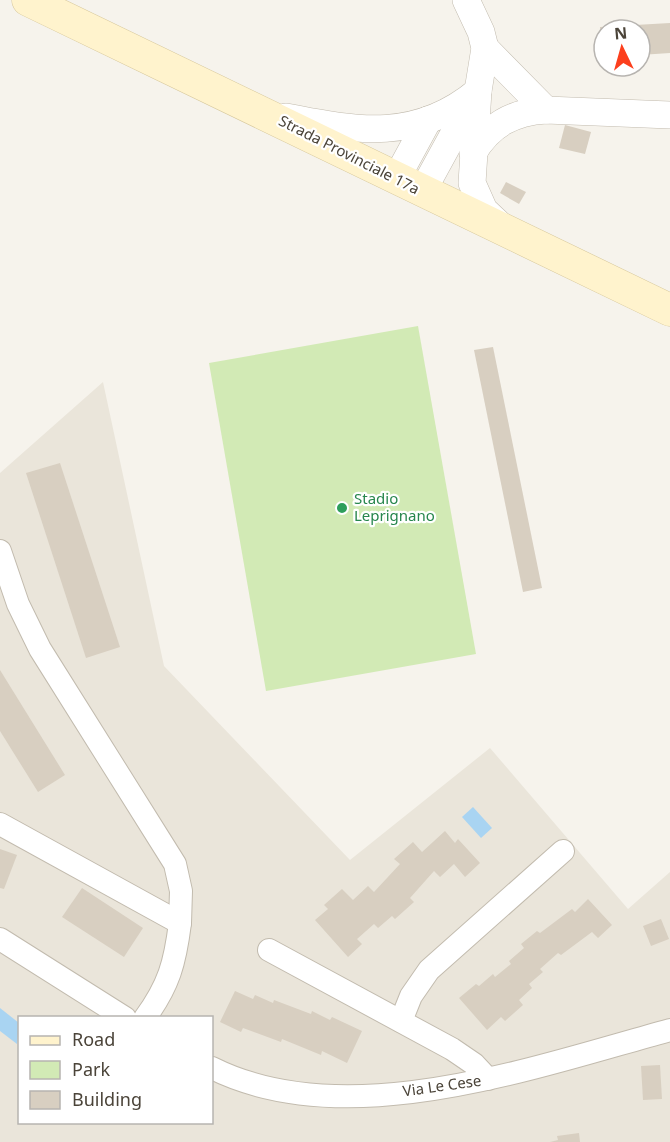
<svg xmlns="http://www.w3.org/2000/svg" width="670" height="1142" font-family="'Noto Sans',sans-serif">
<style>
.residential{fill:#eae5da;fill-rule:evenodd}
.green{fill:#d2eab5}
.water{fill:#a9d4f2}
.building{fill:#d8cfc1}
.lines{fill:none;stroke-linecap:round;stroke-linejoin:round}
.minor-casing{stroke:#c2bbae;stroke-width:24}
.tertiary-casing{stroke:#c2bbae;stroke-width:28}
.secondary-casing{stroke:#d6c79b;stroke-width:33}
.minor{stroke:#fff;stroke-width:22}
.tertiary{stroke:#fff;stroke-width:27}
.secondary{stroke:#fff3cd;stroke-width:32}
.leisure-dot{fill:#2e9e5b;stroke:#fff;stroke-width:2}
.labels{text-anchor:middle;stroke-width:4.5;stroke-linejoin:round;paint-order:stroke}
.street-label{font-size:15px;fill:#4b4439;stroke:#fff}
.leisure-label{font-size:15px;fill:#27864d;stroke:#fff;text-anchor:start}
</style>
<rect width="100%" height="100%" fill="#f6f3ec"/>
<path class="residential" d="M103 382 164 666 350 860 490 748 628 909 670 872V1142H0V473ZM20 1018H212V1122H20Z"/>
<path class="green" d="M418 326 476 654 266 691 209 363Z"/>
<g class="water">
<path d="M473 807 492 828 481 838 462 817Z"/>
<path d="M0 1008 19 1023 17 1044 0 1031Z"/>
</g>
<g class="building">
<path d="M670 23V53L640 55V30H604L602 58 600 27Z"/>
<path d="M565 125 591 132 585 154 559 148Z"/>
<path d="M506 182 526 192 519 204 500 193Z"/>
<path d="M493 347 542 588 523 592 474 350Z"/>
<path d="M60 463 120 647 86 658 26 473Z"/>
<path d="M0 670 65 775 38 792 0 731Z"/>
<path d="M445 831 455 843 458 839 480 863 465 877 454 864 440 877 434 871 410 898 414 902 395 919 392 916 378 928 374 924 357 939 362 944 348 957 315 920 328 909 324 905 342 889 353 900 368 886 374 892 400 864 394 859 413 842 422 852Z"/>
<path d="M0 849 17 855 4 889 0 888Z"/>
<path d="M82 888 143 928 124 957 62 917Z"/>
<path d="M588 899 612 925 598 938 592 932 561 955 558 953 540 969 543 972 529 984 532 988 519 1000 523 1005 505 1021 501 1017 487 1030 459 998 476 984 479 986 493 974 495 977 511 964 509 961 524 948 521 944 537 931 540 933 572 909 575 912Z"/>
<path d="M661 919 669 939 651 946 643 926Z"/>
<path d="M235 991 253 999 255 995 273 1003 274 1000 311 1014 312 1011 330 1020 332 1017 362 1031 347 1063 322 1051 321 1055 282 1039 281 1042 243 1028 241 1032 220 1022Z"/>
<path d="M660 1065 662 1099 643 1100 641 1066Z"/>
<path d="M579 1133 580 1142H550L558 1140 557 1136Z"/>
</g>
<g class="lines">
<defs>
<g id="minor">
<path d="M0 551 18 604 40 649 175 864 181 891 180 923"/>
<path d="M0 824 180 923C175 963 169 985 145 1018"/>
<path d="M0 939 125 1018"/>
<path d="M269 950 452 1049 474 1064 488 1079"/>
<path d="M401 1021 411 996 429 970 563 851"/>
<path d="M212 1068C346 1135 534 1067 670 1030"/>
</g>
<g id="tertiary">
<path d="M466 0 481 32 485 48 478 91 472 183 484 210 502 227"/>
<path d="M485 48 546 110"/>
<path d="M286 117C358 131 417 142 478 91"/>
<path d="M473 153C490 124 514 112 546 110L670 115"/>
<path d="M396 179 428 120"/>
<path d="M422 192 474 97"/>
</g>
<path id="secondary" d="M28 0 670 310"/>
</defs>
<use href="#minor" class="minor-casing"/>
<use href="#tertiary" class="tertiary-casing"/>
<use href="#secondary" class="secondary-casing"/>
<use href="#minor" class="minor"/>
<use href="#tertiary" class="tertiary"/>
<use href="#secondary" class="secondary"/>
</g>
<circle class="leisure-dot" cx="342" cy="508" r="6"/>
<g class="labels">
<g class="street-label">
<text transform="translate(349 155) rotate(27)" y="5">Strada Provinciale 17a</text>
<text transform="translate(442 1086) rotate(-8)" y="5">Via Le Cese</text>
</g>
<g class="leisure-label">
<text x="354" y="504">Stadio<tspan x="354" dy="17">Leprignano</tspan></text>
</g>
</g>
<rect x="18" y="1016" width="195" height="108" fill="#ffffff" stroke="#b7b4b0" stroke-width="1.5"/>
<rect x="30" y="1036" width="30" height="9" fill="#fff3cd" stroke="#b7b4b0" stroke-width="1.5"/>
<text x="72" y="1046" font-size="18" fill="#4b4439">Road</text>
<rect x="30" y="1061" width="30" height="18" fill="#d2eab5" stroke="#b7b4b0" stroke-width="1.5"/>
<text x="72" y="1076" font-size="18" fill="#4b4439">Park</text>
<rect x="30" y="1091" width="30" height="18" fill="#d8cfc1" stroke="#b7b4b0" stroke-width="1.5"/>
<text x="72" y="1106" font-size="18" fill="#4b4439">Building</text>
<g transform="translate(622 48) rotate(355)"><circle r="28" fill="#ffffff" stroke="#b7b4b0" stroke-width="1.5"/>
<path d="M0-4.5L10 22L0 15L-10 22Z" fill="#fc3f1d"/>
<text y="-9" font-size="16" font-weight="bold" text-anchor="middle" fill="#4b4439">N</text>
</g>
</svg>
